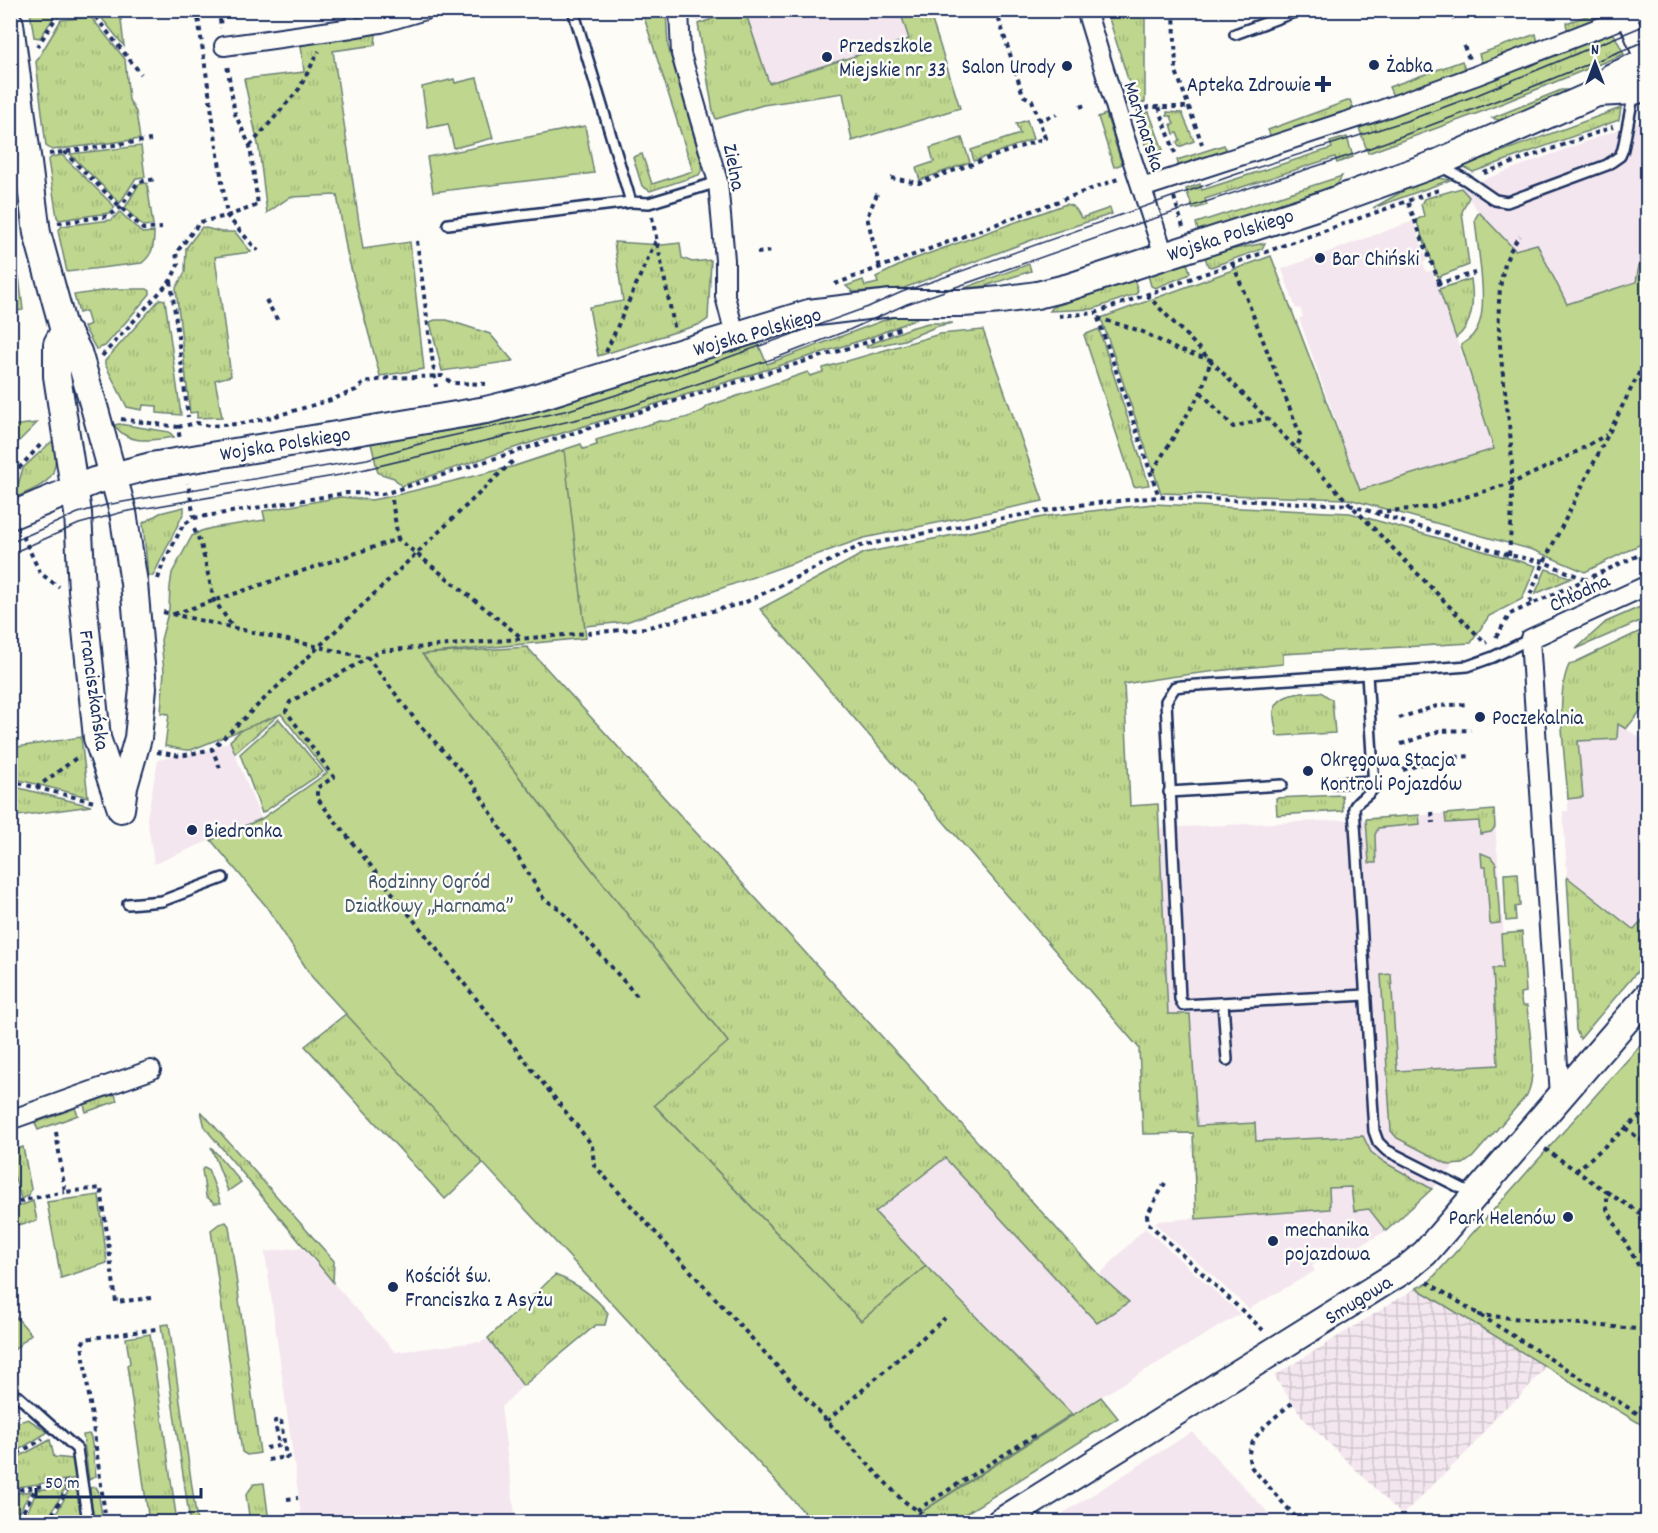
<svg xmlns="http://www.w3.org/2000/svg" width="1658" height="1533" font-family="Dekko,sans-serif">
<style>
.built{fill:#f4e6ee}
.industrial{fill:url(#industrial-grid)}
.grass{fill:url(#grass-tufts);stroke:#6c8276;stroke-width:1.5}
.green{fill:#bed68d;stroke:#6c8276;stroke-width:1.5}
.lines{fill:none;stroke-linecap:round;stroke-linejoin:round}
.lane-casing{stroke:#1b2f5e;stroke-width:14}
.street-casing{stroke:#1b2f5e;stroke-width:22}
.secondary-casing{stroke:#1b2f5e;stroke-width:30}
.path{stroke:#1b2f5e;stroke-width:4;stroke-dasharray:4.5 4.5;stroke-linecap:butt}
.lane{stroke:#fdfcf7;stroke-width:9}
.street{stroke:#fdfcf7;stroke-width:18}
.secondary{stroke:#fdfcf7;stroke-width:26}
.tram{stroke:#1b2f5e;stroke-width:1.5}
.poi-dot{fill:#1b2f5e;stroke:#fdfcf7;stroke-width:2}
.labels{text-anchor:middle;stroke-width:5;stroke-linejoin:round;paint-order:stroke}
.poi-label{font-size:21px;fill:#1b2f5e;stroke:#fdfcf7;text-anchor:start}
.street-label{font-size:21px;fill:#1b2f5e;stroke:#fdfcf7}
.park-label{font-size:21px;fill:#44596a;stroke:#fdfcf7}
</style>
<defs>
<pattern id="industrial-grid" width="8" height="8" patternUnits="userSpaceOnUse" patternTransform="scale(1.5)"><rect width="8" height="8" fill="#f4e6ee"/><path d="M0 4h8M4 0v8" fill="none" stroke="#d1c6ce"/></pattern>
<pattern id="grass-tufts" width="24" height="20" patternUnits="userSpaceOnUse" patternTransform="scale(1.5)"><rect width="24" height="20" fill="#bed68d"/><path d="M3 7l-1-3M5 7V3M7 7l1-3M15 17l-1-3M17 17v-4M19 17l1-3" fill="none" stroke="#a3b87c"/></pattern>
</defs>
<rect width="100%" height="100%" fill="#fdfcf7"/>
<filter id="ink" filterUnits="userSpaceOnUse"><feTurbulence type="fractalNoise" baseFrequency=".0167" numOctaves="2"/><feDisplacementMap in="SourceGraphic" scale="12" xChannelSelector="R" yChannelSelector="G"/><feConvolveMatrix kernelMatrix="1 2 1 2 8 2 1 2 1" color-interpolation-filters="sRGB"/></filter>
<g filter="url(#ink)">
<g class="built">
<path d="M737 10 776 11 778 17 800 10 929 11 960 108 852 141 843 93 763 105 723 116 703 21Z"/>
<path d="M1644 120 1642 250 1637 282 1566 304 1538 244 1515 250 1479 212 1461 188Z"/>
<path d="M1413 221 1427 260 1423 262 1426 272 1432 270 1495 449 1360 490 1299 318 1303 317 1300 308 1296 309 1282 269Z"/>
<path d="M1618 724 1647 742V915L1634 931 1567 876 1563 811H1568V799L1583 797 1578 740Z"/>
<path d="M230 741 261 819 154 864 147 818 158 760 212 749Z"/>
<path d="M1494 810 1517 1102 1432 1189 1386 1231 1345 1254 1341 1248 1312 1266 1315 1271 1249 1309 1154 1223 1158 1221 1195 1218 1193 1132 1164 1015 1157 828 1366 819Z"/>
<path d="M975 1139 1099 1275 1145 1228 1240 1314 1072 1414 875 1212 945 1158Z"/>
<path d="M301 1247 395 1352 478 1342 479 1343 489 1338 523 1386 501 1407 516 1522H302L265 1252Z"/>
<path d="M1192 1432 1277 1522H1049Z"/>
</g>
<path class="industrial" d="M1416 1288 1547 1365 1520 1397 1501 1411 1469 1450 1402 1515 1303 1418 1274 1376Z"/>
<g class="grass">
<path d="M737 10 745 11 769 83 909 39 900 11H929L960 108 852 141 843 93 763 105 716 119 713 111 698 24Z"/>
<path d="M30 11H58L40 38 34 37Z"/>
<path d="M96 11H120L124 46Z"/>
<path d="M642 11H666L668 46 703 168 699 175 650 191 642 186 633 157 642 154 652 184 693 171Z"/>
<path d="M1109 11H1145V102L1136 105 1107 12Z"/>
<path d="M1601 11H1619L1568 33 1566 23Z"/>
<path d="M91 17 125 59 129 100 136 112 140 139 52 150 46 146 36 62 61 20Z"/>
<path d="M376 34 375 45 333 51 363 249 410 242 424 369 380 376 347 253 337 195 290 197 267 213 259 149 244 79 304 72 301 45Z"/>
<path d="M1536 34 1538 43 1482 64 1479 54Z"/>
<path d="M1606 34H1614L1624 54 1481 112 1368 153 1358 125 1567 50Z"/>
<path d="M1462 61 1465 69 1393 96 1389 87Z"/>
<path d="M1561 90H1568L1504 122 1492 118Z"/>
<path d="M1350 100 1354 110 1271 137 1268 130Z"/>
<path d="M1621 108 1619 120 1473 172 1465 168V165L1487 157Z"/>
<path d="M1149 112 1163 150 1148 155 1137 116Z"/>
<path d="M1167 112 1182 113 1194 141 1179 147 1177 142 1180 140 1177 133 1174 134 1171 124H1174L1171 116H1167Z"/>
<path d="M1106 114 1122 164 1114 167 1098 117Z"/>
<path d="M1027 120 1033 139 974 161 971 150 1020 134 1016 124Z"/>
<path d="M1347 137 1353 157 1337 163 1335 157 1205 199 1207 205 1193 209 1186 189 1200 184 1202 190 1332 148 1330 142Z"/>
<path d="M962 138 970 162 920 180 916 168 934 162 930 148Z"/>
<path d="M1224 145 1227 152 1179 167 1177 160Z"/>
<path d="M141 146 145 177 136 178 120 203 70 154Z"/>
<path d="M62 155 115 207 109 213 59 220 57 217 48 160 52 157Z"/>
<path d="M1342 176 1337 185 1198 231 1196 223Z"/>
<path d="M1438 178 1450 180 1373 208 1421 181Z"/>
<path d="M147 183 153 225 143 226 125 208 139 184Z"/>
<path d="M1461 188 1469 197 1462 212 1469 265 1438 277 1416 220 1424 216 1421 204 1424 199Z"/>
<path d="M1066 204C1075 206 1077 210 1081 218L1110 208 1112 214 1040 237 904 288 853 292 846 286 863 280 865 286 878 283 876 277 911 260Z"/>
<path d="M120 212 142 233 154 232C154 246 153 254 142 263L67 272 58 231 62 226 111 220Z"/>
<path d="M202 227 221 232H235L251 252 215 257 231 376 215 380 222 417 197 418V412L190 413 176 288 185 272 186 248Z"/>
<path d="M614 242 662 245 680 243 682 258 692 262 711 260 708 319 701 324 598 356 589 307 623 301Z"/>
<path d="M1265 243 1262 249 1211 267 1208 266 1205 257 1224 251Z"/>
<path d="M1187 263 1190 272 1188 275 1155 288 1151 286 1148 275Z"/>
<path d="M1029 264 1031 271 985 286 962 289Z"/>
<path d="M19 276 23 310 11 312V277Z"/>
<path d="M1471 279C1474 300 1474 324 1456 338L1439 289Z"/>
<path d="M1134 280 1138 290 1136 294 1093 309 1050 311 1053 307Z"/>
<path d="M114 289H147L150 291V294L105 346 96 349 84 327 90 324 86 311 79 313 74 295Z"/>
<path d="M160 299 165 300 181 415 157 413V406L143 405 142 410 127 407 105 364V361Z"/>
<path d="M900 316 918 318 869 338 517 447 401 486 394 478 378 473 371 443 489 424 548 409 757 341 767 364 890 318Z"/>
<path d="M435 320H447L490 334 513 361 442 371 430 322Z"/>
<path d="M928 323H953L938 326 904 340 867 348 866 346 910 328Z"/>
<path d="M1099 329 1149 485 1134 487 1084 335Z"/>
<path d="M983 330 1043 501 864 538 626 622 379 646 280 714 235 753 230 741 515 466 581 444 583 449 597 445 596 440 660 421C673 422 700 416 708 406L808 372 810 376 823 372V368L940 334Z"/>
<path d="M37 423 11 449V426Z"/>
<path d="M119 424 169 432 174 437C152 440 129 446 114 425Z"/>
<path d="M54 441C61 479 47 484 14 498L23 468 50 443Z"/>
<path d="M1153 504 1350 513 1536 566 1522 599 1489 616 1471 643 1283 654V664C1230 669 1176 675 1124 684L1130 806 1158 804 1168 1014H1190L1197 1126 1255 1123 1256 1141 1363 1136 1371 1152 1384 1162 1432 1189 1386 1231 1369 1209 1354 1211 1351 1187 1329 1188 1330 1209 1196 1219 1193 1133 1143 1134 1139 1048 760 609 864 553 1048 516Z"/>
<path d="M184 507V512L153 576H148L143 523 160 513Z"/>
<path d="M1546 569 1572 578 1535 594Z"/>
<path d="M1647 604V618L1576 649 1606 622Z"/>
<path d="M1647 628V703L1626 729 1618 724 1617 739 1578 741 1583 797 1568 799C1566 763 1554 696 1569 665Z"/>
<path d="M527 647 1099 1275 1129 1302 1097 1323 945 1158 875 1212 926 1266 861 1321 654 1105 727 1041 422 654Z"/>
<path d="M1321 692 1332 700 1335 733 1277 736C1276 729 1273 718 1274 711 1279 691 1305 693 1321 692Z"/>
<path d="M279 719 323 772 262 813 240 754Z"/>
<path d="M81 737 88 797 11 778V748Z"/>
<path d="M11 786 91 806 11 817Z"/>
<path d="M1342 795 1343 811 1277 815 1276 798Z"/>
<path d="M1494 810 1495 827 1491 832 1480 834 1479 821 1446 823 1445 814Z"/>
<path d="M1419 815 1420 824 1378 828 1375 835 1376 863H1369L1366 819Z"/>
<path d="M1481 853 1491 857 1496 864 1500 923 1490 924 1486 867H1482Z"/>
<path d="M1518 873 1520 906 1515 907 1516 920 1506 921 1504 874Z"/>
<path d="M1567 877 1634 930 1647 915V960L1580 1039 1576 1030Z"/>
<path d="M1522 932 1526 992 1520 993 1522 1006H1527C1529 1031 1538 1074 1527 1095L1472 1158 1463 1164 1449 1165 1397 1138 1391 1131 1381 975 1391 974 1397 1071 1498 1065 1493 968H1503L1501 934Z"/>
<path d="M347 1013 483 1163 445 1199 305 1046Z"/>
<path d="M115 1094 117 1101 86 1112 84 1105Z"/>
<path d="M75 1108 78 1115 38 1130 35 1123Z"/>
<path d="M201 1111 334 1261 333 1282 205 1128Z"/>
<path d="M23 1147 31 1189 29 1195 21 1199 11 1165 10 1151Z"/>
<path d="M211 1147 241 1182 228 1191Z"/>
<path d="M204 1167 208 1169 221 1203H214L206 1196 202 1170Z"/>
<path d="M99 1195 107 1263 61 1278 47 1202Z"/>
<path d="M33 1201 37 1221 11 1226V1209Z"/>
<path d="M226 1222 229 1226 260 1453 247 1455 242 1452 211 1230 219 1224Z"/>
<path d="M555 1275C576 1283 594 1295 608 1313L605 1325H596L523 1386 488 1338Z"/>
<path d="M11 1311 31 1334 11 1353H10Z"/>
<path d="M169 1324 197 1522H190L161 1325Z"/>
<path d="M150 1334 177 1522H149L127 1365 130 1363 126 1338Z"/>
<path d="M1101 1397 1118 1418 952 1522H906Z"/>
<path d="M28 1419 48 1432 12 1454 15 1459 50 1440 54 1457 73 1459 79 1478 11 1488V1425Z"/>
<path d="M89 1434 91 1437 96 1476 89 1480 83 1435Z"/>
<path d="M264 1483 269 1522H250L246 1495 254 1484Z"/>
<path d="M78 1485 83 1522H52L71 1486Z"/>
<path d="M66 1487 46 1522H23L37 1490Z"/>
<path d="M96 1487 98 1490 103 1522H93L90 1488Z"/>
<path d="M31 1491 16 1517 11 1518V1494Z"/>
</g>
<g class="green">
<path d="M477 78 493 138 454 148 448 124 428 128 422 87 454 79 455 83Z"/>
<path d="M1647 119V541L1585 572 1533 550 1349 499 1161 493 1101 318 1271 256 1360 490 1494 449 1461 345C1469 340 1476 334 1479 324 1488 301 1477 245 1475 219L1479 212 1515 250 1537 244 1567 304 1636 282 1642 250 1644 120Z"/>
<path d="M585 126 594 173 433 192 427 157Z"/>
<path d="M564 450 586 638 422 654 728 1042 654 1105 861 1321 926 1266 1072 1414 906 1522H813L312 977 266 906 211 840 261 819 327 773 281 714 191 750C181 751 175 747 165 746L169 714 161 713 164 671 161 640 169 609 170 587 172 573 192 536 201 531 212 528 265 520 263 511 341 497 371 500 388 497 515 466Z"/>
<path d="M1647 1038V1428L1416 1288 1428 1283Z"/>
</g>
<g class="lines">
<defs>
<g id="lane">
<path d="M351 10 352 28"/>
<path d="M573 10 631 202 649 203 718 182"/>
<path d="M1235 34 1300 10"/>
<path d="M1440 166 1466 180 1495 200 1507 202 1607 165 1620 156 1623 149 1634 92"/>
<path d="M448 224 631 202"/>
<path d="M1335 783 1374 781"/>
<path d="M1169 792 1282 785"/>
<path d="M128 904 162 901 223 878"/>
<path d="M1366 995 1183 1005 1180 999 1166 701 1175 687 1182 686 1367 674"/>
<path d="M1223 1003 1227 1060"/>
<path d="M1473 1194 1386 1150 1378 1142 1374 1131 1354 808C1358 798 1370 796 1374 787L1367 674 1468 666 1493 657 1530 639"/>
<path d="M10 1394 19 1397 77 1449 88 1522"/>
</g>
<g id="street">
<path d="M679 10 681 54 718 182 725 260V296L735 335"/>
<path d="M1086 10 1125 138 1164 255"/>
<path d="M1635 11 1627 17 1645 62"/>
<path d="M224 46 352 28 381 23 425 10"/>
<path d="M1142 188 1378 111 1475 76 1627 17"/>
<path d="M1560 1096 1530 639 1648 585"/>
<path d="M10 1120 151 1070"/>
</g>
<g id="secondary">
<path d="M10 24 37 233 64 331 69 335 78 352 95 410 123 512 134 583 143 688 138 738 124 787 121 809"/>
<path d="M1597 93 1612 77 1648 61"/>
<path d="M64 331 57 344V376L78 513 82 590 97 738 120 806"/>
<path d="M10 516 94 481 151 466 486 410 527 400 809 313 891 303H963L1001 300 1037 295 1069 287 1322 205 1435 164 1597 93 1634 91 1648 87"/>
<path d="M1000 1522 1407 1268 1425 1253 1648 995"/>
</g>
</defs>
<use href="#lane" class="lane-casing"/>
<use href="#street" class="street-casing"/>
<use href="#secondary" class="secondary-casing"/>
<g class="path">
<path d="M90 10 141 74"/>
<path d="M197 10 227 216 258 251"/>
<path d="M219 10 221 28"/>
<path d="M996 10 1022 92 1024 96 1032 100 1039 120"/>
<path d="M1174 10 1176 71 1202 144"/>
<path d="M1451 10 1454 19"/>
<path d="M697 18 721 10"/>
<path d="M1464 46 1469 59"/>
<path d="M37 47 61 10"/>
<path d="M1080 107 1088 104"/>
<path d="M1159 107 1175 153"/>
<path d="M1137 111 1149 107H1189"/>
<path d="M250 146 299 89 319 51"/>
<path d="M64 152 143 229 162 228"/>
<path d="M49 154 151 140"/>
<path d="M1484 173 1613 127"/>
<path d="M891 178 919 183 1045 138 1039 120 1057 114"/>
<path d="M877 194 867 217 880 268"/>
<path d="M1174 197 1183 227"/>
<path d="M1408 203 1440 284"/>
<path d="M652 217 675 331"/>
<path d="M58 223 109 216 120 208 138 182 156 179"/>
<path d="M417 241 436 387"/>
<path d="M757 253 773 251"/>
<path d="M1233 264 1301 437 1296 449"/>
<path d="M171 281 188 417"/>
<path d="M835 284 1118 179"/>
<path d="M1437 284 1475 273"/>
<path d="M1147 295 1485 643 1487 642"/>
<path d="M266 300 278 321"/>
<path d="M1059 316 1095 313 1441 189"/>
<path d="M1098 318 1141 331 1176 349 1211 360 1201 392 1151 474"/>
<path d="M1098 318 1159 497"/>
<path d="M606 352 657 238"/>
<path d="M102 356 171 280 178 265 176 253 200 222 227 216 258 205 250 146 235 114 227 65"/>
<path d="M1201 392 1233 427 1267 418"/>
<path d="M121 419 178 427 180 440"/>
<path d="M178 427 197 423 209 426 237 424 265 419 331 400 356 390 365 382 389 378 442 376 452 383 487 384"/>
<path d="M10 484 20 467 43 442"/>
<path d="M392 500 398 539"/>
<path d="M1377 512 1432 507 1512 483 1560 461 1606 435"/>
<path d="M194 518 347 493 382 494 390 492 639 412 868 342 903 327"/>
<path d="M194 529 201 544 214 600 233 627"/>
<path d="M23 536 40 573 59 587"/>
<path d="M1509 555C1512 518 1513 482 1511 445 1508 388 1480 282 1520 236"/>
<path d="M158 579 162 566 183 525 194 518 188 483"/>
<path d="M1531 603 1530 595 1544 562 1648 355"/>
<path d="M163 612 368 658 380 651 645 628 744 603 860 546 992 520 1086 504 1159 497 1350 505 1509 555 1544 562 1586 580 1591 590"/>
<path d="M174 614 398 539 522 638"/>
<path d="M1496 637 1510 614 1648 551"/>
<path d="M1399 718 1437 706 1469 704"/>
<path d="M1401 744 1439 731 1471 730"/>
<path d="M157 752 181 756 212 749"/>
<path d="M220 768 212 749 514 460"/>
<path d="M1403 770 1441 758 1473 756"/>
<path d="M10 781 94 802"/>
<path d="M36 788 79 756"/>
<path d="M1432 812 1433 823"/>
<path d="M637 996 560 909 544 899 474 785 417 722 368 658 290 702 286 711 334 777 317 788V798L592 1145 594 1165 827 1421 901 1499 921 1513"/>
<path d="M1625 1128 1648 1145"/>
<path d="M56 1132 65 1192 101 1188 116 1302 151 1298"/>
<path d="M1545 1149 1607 1192V1209L1648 1283"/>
<path d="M1576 1171 1648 1109"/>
<path d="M1165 1183 1147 1215 1148 1223 1263 1330"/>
<path d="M1607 1192 1648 1218"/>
<path d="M10 1205 29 1199 65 1192"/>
<path d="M1427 1282 1648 1420"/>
<path d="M1478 1315 1648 1330"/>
<path d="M1292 1403C1275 1418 1238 1442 1252 1468L1300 1522"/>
<path d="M827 1421 945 1318"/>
<path d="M266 1448 279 1446 275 1421 281 1420 286 1457 291 1456"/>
<path d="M10 1458 43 1439"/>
<path d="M268 1460 286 1457"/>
<path d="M10 1491 69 1482"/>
<path d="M287 1499 298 1498"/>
<path d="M10 1509 19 1519V1522"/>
<path d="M917 1510 1035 1435"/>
<path d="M19 1519 36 1488"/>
<path d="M48 1522 67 1489"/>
<path d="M106 1522 82 1344 85 1339 156 1329"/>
</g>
<use href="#lane" class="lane"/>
<use href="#street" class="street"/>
<use href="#secondary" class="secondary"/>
<g class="tram">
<path d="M10 543 78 513 106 505 367 459 433 440 569 410 685 373 868 307 902 292 1237 174 1409 120 1477 95 1648 24"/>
<path d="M10 554 79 524 123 512 340 475 625 408 781 356 849 330 907 304 1128 227 1351 155 1522 91 1648 40"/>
</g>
</g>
</g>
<g class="poi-dot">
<circle cx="827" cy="57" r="6"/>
<circle cx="1374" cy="65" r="6"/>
<circle cx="1067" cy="66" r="6"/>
<path d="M1320 75h6v6h6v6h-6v6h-6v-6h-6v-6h6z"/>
<circle cx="1320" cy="258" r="6"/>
<circle cx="1480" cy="717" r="6"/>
<circle cx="1308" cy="771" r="6"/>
<circle cx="192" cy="830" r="6"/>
<circle cx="1568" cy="1217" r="6"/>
<circle cx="1273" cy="1241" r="6"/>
<circle cx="393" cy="1287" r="6"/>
</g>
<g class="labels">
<g class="poi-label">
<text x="839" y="52">Przedszkole<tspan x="839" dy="24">Miejskie nr 33</tspan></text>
<text x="1386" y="72">Żabka</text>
<text x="1055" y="73" text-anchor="end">Salon Urody</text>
<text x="1311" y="91" text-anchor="end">Apteka Zdrowie</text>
<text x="1332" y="265">Bar Chiński</text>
<text x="1492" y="724">Poczekalnia</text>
<text x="1320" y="766">Okręgowa Stacja<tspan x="1320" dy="24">Kontroli Pojazdów</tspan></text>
<text x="204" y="837">Biedronka</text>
<text x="1556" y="1224" text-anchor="end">Park Helenów</text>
<text x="1285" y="1236">mechanika<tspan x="1285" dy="24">pojazdowa</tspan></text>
<text x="405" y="1282">Kościół św.<tspan x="405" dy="24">Franciszka z Asyżu</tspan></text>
</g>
<g class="street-label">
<text transform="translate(1145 126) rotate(72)" y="7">Marynarska</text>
<text transform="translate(735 167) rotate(79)" y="7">Zielna</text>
<text transform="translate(1230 234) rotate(-18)" y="7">Wojska Polskiego</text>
<text transform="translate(757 331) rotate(-16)" y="7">Wojska Polskiego</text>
<text transform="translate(285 443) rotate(-9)" y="7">Wojska Polskiego</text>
<text transform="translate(1579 592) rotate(-25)" y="7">Chłodna</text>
<text transform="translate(95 690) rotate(82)" y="7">Franciszkańska</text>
<text transform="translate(1358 1299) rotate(-32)" y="7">Smugowa</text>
</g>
<g class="park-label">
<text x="429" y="888">Rodzinny Ogród<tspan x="429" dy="24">Działkowy „Harnama”</tspan></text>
</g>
</g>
<rect width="1658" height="1533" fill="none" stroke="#fdfcf7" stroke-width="36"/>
<rect x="18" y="18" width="1622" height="1497" fill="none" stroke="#1b2f5e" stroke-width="2" filter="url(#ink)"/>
<g transform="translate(1595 63)" stroke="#fdfcf7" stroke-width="4.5" paint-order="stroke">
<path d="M0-4.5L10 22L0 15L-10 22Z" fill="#1b2f5e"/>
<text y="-9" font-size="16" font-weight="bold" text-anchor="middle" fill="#1b2f5e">N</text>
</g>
<path d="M36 1488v9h165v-9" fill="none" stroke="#1b2f5e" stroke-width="3"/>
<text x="45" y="1488" font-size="18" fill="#1b2f5e" stroke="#fdfcf7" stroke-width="4.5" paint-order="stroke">50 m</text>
</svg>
